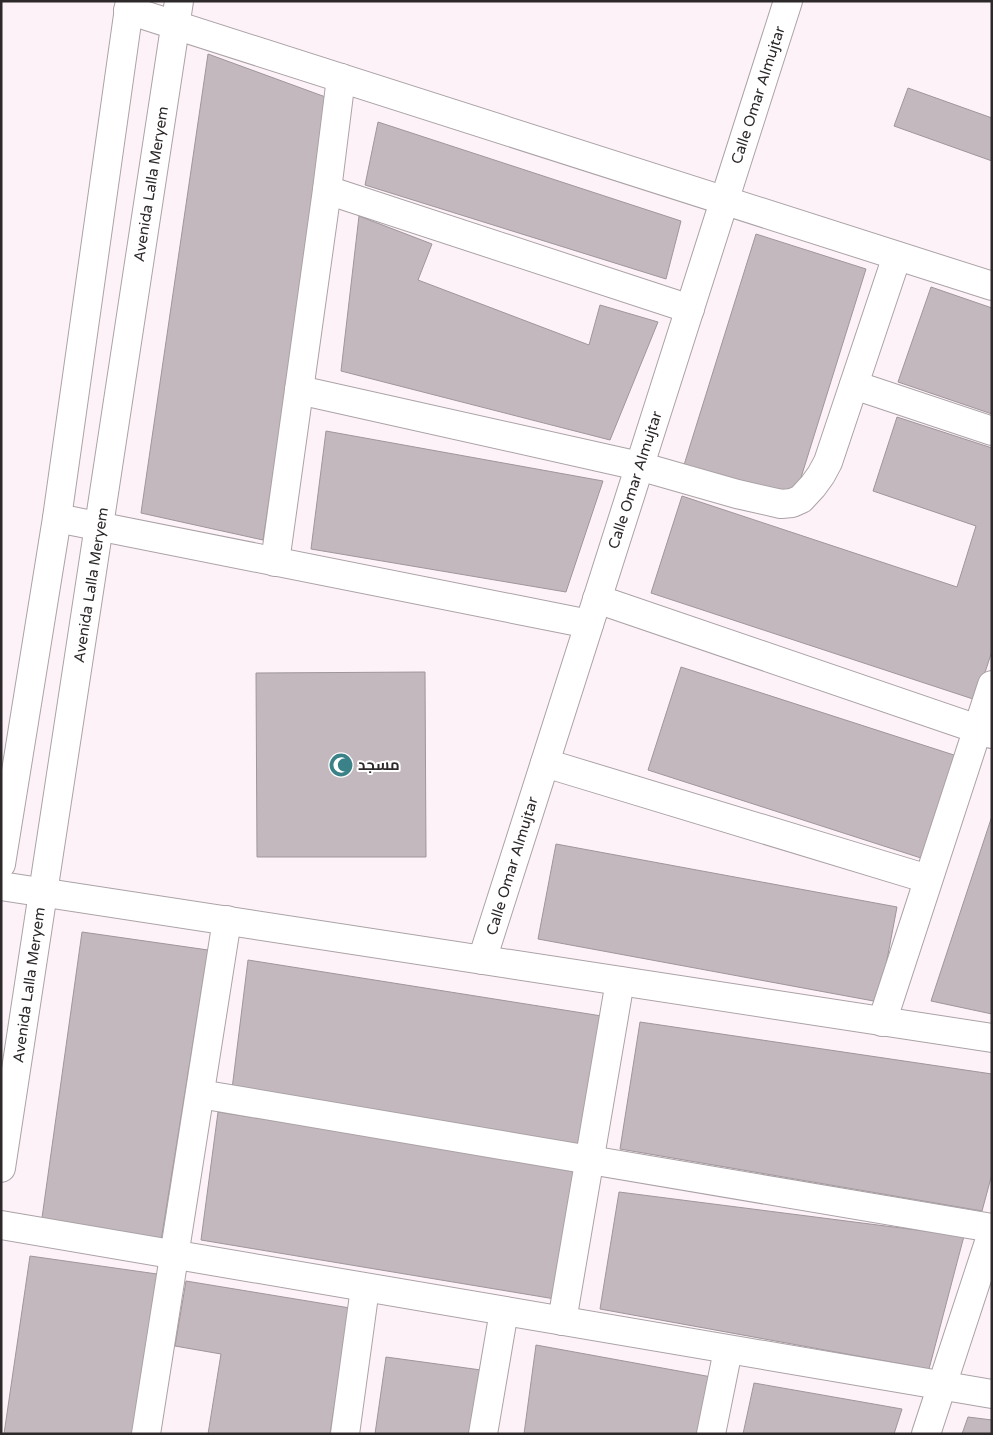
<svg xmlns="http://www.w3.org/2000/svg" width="993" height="1435" font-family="'Varela Round',Cairo,sans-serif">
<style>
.building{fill:#c2b8be;stroke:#9f969b}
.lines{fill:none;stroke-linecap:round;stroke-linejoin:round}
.minor-casing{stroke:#aba2a7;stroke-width:30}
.minor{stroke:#fff;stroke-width:28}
.labels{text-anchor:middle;stroke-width:4;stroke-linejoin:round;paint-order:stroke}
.street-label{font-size:15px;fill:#2d292b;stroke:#fff}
.poi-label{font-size:15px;font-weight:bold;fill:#2d292b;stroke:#fff;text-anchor:start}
</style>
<rect width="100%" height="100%" fill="#fcf2f7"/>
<g class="building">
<path d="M208 54 331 99 263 540 141 513Z"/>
<path d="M908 88 992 118V161L894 126Z"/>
<path d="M378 122 681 221 666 279 365 185Z"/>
<path d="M359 216 432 244 418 280 589 345 600 305 658 322 610 440 341 371Z"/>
<path d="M756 234 866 269 794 500 684 465Z"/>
<path d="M931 287 992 308V414L898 382Z"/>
<path d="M897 417 992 448V651L976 700 651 593 682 496 957 587 976 526 873 491Z"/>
<path d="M326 431 603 481 566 592 311 549Z"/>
<path d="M681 667 957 756 924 859 648 770Z"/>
<path d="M425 672 426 857H257L256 673Z"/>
<path d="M992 816V1014L931 1001Z"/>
<path d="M556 844 897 907 879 1002 538 939Z"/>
<path d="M82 932 208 950 160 1247 41 1225Z"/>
<path d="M248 960 608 1017 586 1148 232 1089Z"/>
<path d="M640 1022 992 1074V1174L982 1211 620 1149Z"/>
<path d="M218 1112 578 1168 555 1299 201 1240Z"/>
<path d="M619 1192 964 1236 929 1369 600 1309Z"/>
<path d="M30 1256 157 1274 133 1434H4Z"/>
<path d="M186 1281 350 1308 330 1434H208L221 1354 175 1346Z"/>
<path d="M536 1345 717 1378 705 1434H524Z"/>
<path d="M386 1357 481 1370 472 1434H375Z"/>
<path d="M754 1383 902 1409 894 1434H743Z"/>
<path d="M968 1417 992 1420V1434H962Z"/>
</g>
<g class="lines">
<defs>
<g id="minor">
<path d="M128 10 992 286"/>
<path d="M327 190 690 309"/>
<path d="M854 385 992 431"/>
<path d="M299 390 639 466 737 494 781 504 792 503 801 499 813 486 821 475 828 462 897 256"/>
<path d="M57 518 589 624"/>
<path d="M275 562 327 190 341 78"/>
<path d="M597 599 992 734"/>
<path d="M545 763 928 879"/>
<path d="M1 864 57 518 130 1"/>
<path d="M1 886 992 1038"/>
<path d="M482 960 788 1"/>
<path d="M882 1022 992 685"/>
<path d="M200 1094 992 1228"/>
<path d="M1 1168 179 1"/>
<path d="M1 1225 992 1394"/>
<path d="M562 1321 620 981"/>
<path d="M146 1434 227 920"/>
<path d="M345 1434 365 1288"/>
<path d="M483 1434 504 1311"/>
<path d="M711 1434 728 1350"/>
<path d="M926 1434 992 1233"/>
</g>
</defs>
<use href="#minor" class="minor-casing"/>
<use href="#minor" class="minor"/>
</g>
<defs>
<symbol id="mosque-disc" viewBox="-11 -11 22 22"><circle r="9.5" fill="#3a8288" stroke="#fff"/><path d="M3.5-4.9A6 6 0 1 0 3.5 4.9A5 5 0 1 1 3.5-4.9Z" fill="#fff"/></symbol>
</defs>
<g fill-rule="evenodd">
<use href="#mosque-disc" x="327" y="751" width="28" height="28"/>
</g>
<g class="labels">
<g class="street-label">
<text transform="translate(758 95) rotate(-72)" y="5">Calle Omar Almujtar</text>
<text transform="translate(151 184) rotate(-81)" y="5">Avenida Lalla Meryem</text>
<text transform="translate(635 480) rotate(-72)" y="5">Calle Omar Almujtar</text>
<text transform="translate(91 585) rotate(-81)" y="5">Avenida Lalla Meryem</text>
<text transform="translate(512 866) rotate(-73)" y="5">Calle Omar Almujtar</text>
<text transform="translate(29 985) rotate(-82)" y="5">Avenida Lalla Meryem</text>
</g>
<g class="poi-label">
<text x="358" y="770">مسجد</text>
</g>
</g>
<rect width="993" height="1435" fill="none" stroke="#2d292b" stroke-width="5"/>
</svg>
